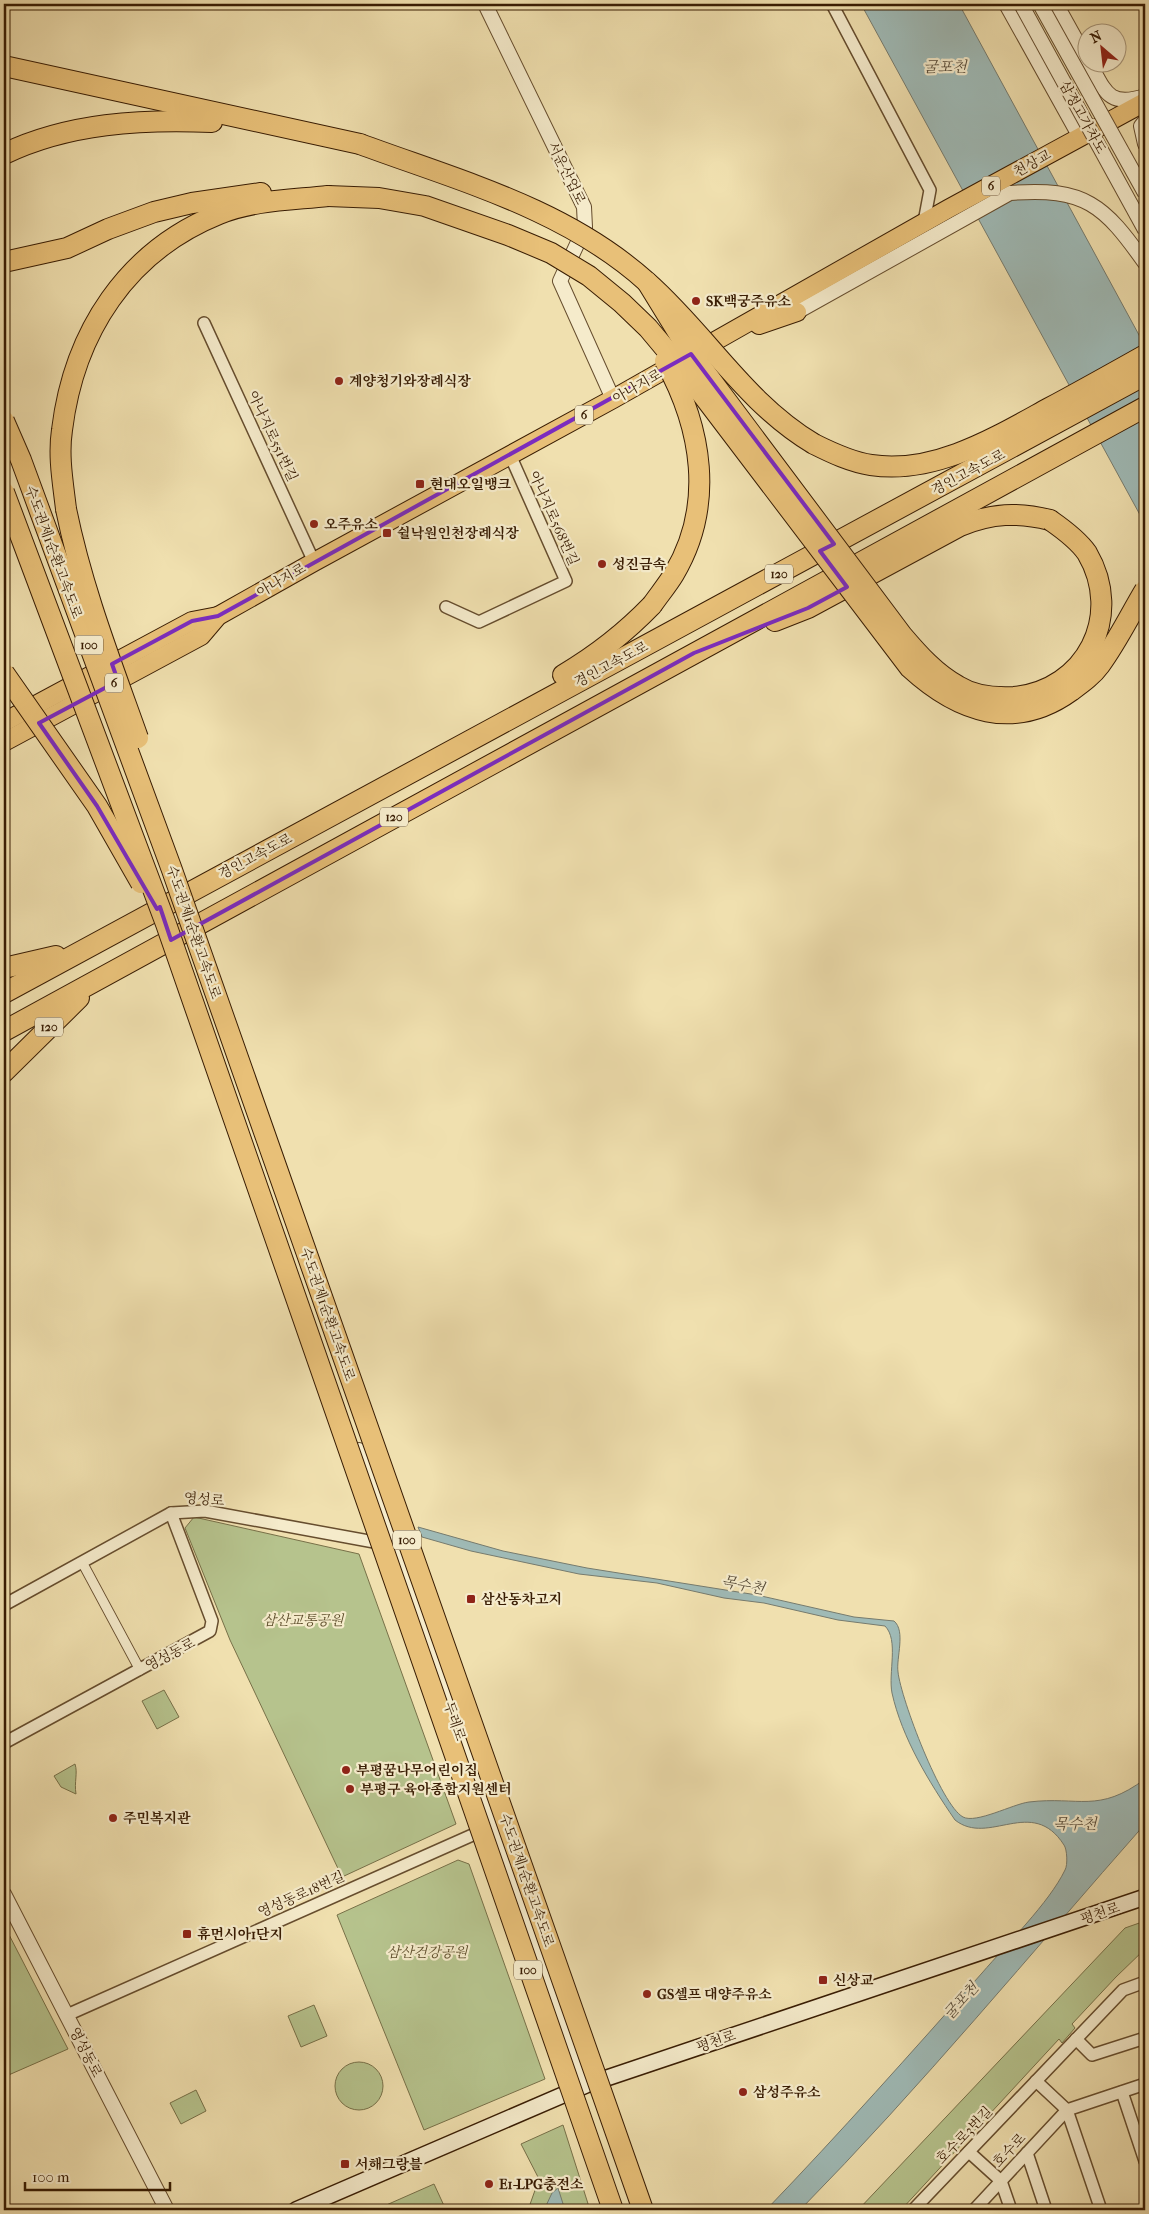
<svg xmlns="http://www.w3.org/2000/svg" width="1149" height="2214" font-family="'IM FELL French Canon','Noto Serif KR',serif">
<style>
.green{fill:#b6c38d;stroke:#777048}
.water{fill:#9fbab6;stroke:#767b6e}
.lines{fill:none;stroke-linecap:round;stroke-linejoin:round}
.pedestrian-casing{stroke:#664d2e;stroke-width:11}
.minor-casing{stroke:#664d2e;stroke-width:14}
.tertiary-casing{stroke:#664d2e;stroke-width:16}
.secondary-casing{stroke:#381c03;stroke-width:18}
.primary-casing{stroke:#381c03;stroke-width:20}
.motorway-casing{stroke:#381c03;stroke-width:22}
.pedestrian{stroke:#f5ebcb;stroke-width:9}
.minor{stroke:#f5ebcb;stroke-width:11}
.tertiary{stroke:#f5ebcb;stroke-width:14}
.secondary{stroke:#f5ebcb;stroke-width:15}
.primary{stroke:#e8c078;stroke-width:18}
.motorway{stroke:#e8c078;stroke-width:20}
.tertiary-bridge-casing{stroke:#664d2e;stroke-width:16;stroke-linecap:butt}
.motorway-bridge-casing{stroke:#381c03;stroke-width:22;stroke-linecap:butt}
.tertiary-bridge{stroke:#f5ebcb;stroke-width:14}
.motorway-bridge{stroke:#e8c078;stroke-width:20}
.marked{fill:none;stroke:#7b2cbf;stroke-width:4;stroke-linejoin:round}
.poi-dot{fill:#8f2418;stroke:#f5ebcb;stroke-width:2}
.labels{text-anchor:middle;stroke-width:4.5;stroke-linejoin:round;paint-order:stroke}
.shield{fill:#f5ebcb;stroke:#715a3f;stroke-width:1}
.shield-label{font-size:12px;font-weight:bold;fill:#381c03}
.street-label{font-size:14px;fill:#381c03;stroke:#f5ebcb}
.poi-label{font-size:14px;font-weight:bold;fill:#381c03;stroke:#f5ebcb;text-anchor:start}
.park-label{font-size:14px;font-style:italic;fill:#5e4e2c;stroke:#f5ebcb}
.water-label{font-size:15px;font-style:italic;fill:#574b39;stroke:#f5ebcb}
</style>
<rect width="100%" height="100%" fill="#f0e0af"/>
<filter id="stains"><feTurbulence type="fractalNoise" baseFrequency=".004" numOctaves="4"/><feColorMatrix values="0 0 0 0 .2 0 0 0 0 .09 0 0 0 0 .02 0 0 0 .5 -.17"/></filter>
<radialGradient id="worn" r=".72"><stop offset=".6" stop-color="#630" stop-opacity="0"/><stop offset="1" stop-color="#630" stop-opacity=".3"/></radialGradient>
<g class="green">
<path d="M194 1517 359 1554 456 1824 342 1877 230 1640 185 1528Z"/>
<path d="M164 1690 179 1717 157 1729 142 1701Z"/>
<path d="M75 1764C78 1773 74 1782 76 1794L61 1787 54 1776Z"/>
<path d="M458 1860 469 1864 545 2079 424 2130 337 1915Z"/>
<path d="M1145 1921V1949L1116 1977 1072 2024 1075 2028 1062 2043 1059 2039 901 2210H858L1125 1928Z"/>
<path d="M4 1925 68 2049 4 2077Z"/>
<path d="M314 2005 327 2036 301 2047 288 2016Z"/>
<circle cx="359" cy="2086" r="24"/>
<path d="M196 2090 206 2111 181 2124 170 2103Z"/>
<path d="M563 2125 590 2210H528L539 2179 521 2144Z"/>
<path d="M434 2184 446 2210H375Z"/>
</g>
<g class="water">
<path d="M861 4H959L1145 346V524Z"/>
<path d="M418 1527 503 1551 587 1568 757 1595 854 1617 894 1621C906 1631 896 1658 898 1672 901 1699 941 1805 963 1817 976 1824 1013 1804 1029 1802 1079 1796 1098 1814 1145 1779V1824C1031 1953 921 2087 800 2210H766C840 2133 911 2053 982 1973 1007 1944 1049 1903 1065 1870 1068 1865 1067 1849 1064 1845 1032 1795 989 1847 955 1820 929 1782 902 1738 892 1693 888 1673 899 1640 885 1626L838 1620 764 1603 724 1598 657 1583 579 1574 471 1551 422 1537Z"/>
<path d="M558 2188 565 2210H544L552 2193Z"/>
</g>
<g class="lines">
<defs>
<path id="pedestrian" d="M82 1562 140 1670"/>
<g id="minor">
<path d="M832 4 930 190 924 222"/>
<path d="M204 323 314 562"/>
<path d="M446 607 479 622 566 581 510 455"/>
<path d="M4 1605 171 1513 205 1511 385 1544"/>
<path d="M4 1743 210 1631 212 1621 171 1513"/>
<path d="M67 2015 486 1829"/>
<path d="M1076 2039 1092 2055 1145 2038"/>
<path d="M1036 2081 1067 2110 1101 2210"/>
<path d="M1122 2092 1145 2161"/>
<path d="M969 2152 1001 2181 1011 2210"/>
<path d="M1027 2153 1046 2210"/>
<path d="M913 2210 1123 1990 1145 1982"/>
<path d="M974 2210 1067 2110 1145 2084"/>
</g>
<g id="tertiary">
<path d="M485 4 584 207 585 227 560 281 613 399"/>
<path d="M1006 4 1080 137"/>
<path d="M1056 4 1086 58"/>
<path d="M1089 62C1105 91 1108 108 1145 96"/>
<path d="M1145 121 1141 126 1145 144"/>
<path d="M797 312 1010 193C1085 187 1104 205 1145 263"/>
<path d="M359 1450 586 2085"/>
<path d="M4 1894 167 2210"/>
</g>
<path id="secondary" d="M296 2210 586 2085 1145 1897"/>
<g id="primary">
<path d="M759 325 797 312"/>
<path d="M4 722 192 621 218 616"/>
<path d="M4 742 201 636 218 616 314 562 613 399 948 209 1145 102"/>
</g>
<g id="motorway">
<path d="M4 66 360 144"/>
<path d="M4 154C68 123 142 119 212 122"/>
<path d="M4 262 67 248 108 229 154 212 192 203 261 193"/>
<path d="M814 444C832 453 851 462 871 465 934 475 996 437 1049 408 1081 391 1113 373 1145 355"/>
<path d="M66 509C63 483 58 456 62 430 74 332 127 251 219 214 253 200 292 200 328 196"/>
<path d="M775 621 808 608 960 526C992 513 1018 512 1050 520"/>
<path d="M563 675C597 655 625 633 652 605"/>
<path d="M4 968 56 956"/>
<path d="M4 993 1145 375"/>
<path d="M4 1031 1145 407"/>
<path d="M4 1072 79 998"/>
</g>
</defs>
<use href="#pedestrian" class="pedestrian-casing"/>
<use href="#minor" class="minor-casing"/>
<use href="#tertiary" class="tertiary-casing"/>
<use href="#secondary" class="secondary-casing"/>
<use href="#primary" class="primary-casing"/>
<use href="#motorway" class="motorway-casing"/>
<use href="#pedestrian" class="pedestrian"/>
<use href="#minor" class="minor"/>
<use href="#tertiary" class="tertiary"/>
<use href="#secondary" class="secondary"/>
<use href="#primary" class="primary"/>
<use href="#motorway" class="motorway"/>
<defs>
<g id="tertiary-bridge">
<path d="M1021 4 1145 230"/>
<path d="M1040 4 1145 193"/>
</g>
<g id="motorway-bridge">
<path d="M360 144C460 181 566 209 647 282 707 335 744 402 814 444"/>
<path d="M328 196 379 198 425 206 508 235 551 253 589 276 622 303 648 328 689 377 910 668C958 712 1014 732 1071 691 1082 683 1092 676 1100 665 1117 642 1130 615 1145 590"/>
<path d="M647 282 690 352 902 635C919 655 936 674 958 686 974 696 995 698 1014 697 1086 690 1124 616 1087 553 1078 540 1063 529 1050 520"/>
<path d="M4 421 21 460 172 870 643 2210"/>
<path d="M4 492 166 924 613 2210"/>
<path d="M66 509C82 588 111 662 138 738"/>
<path d="M652 605C659 595 668 584 674 574 715 505 702 428 665 361"/>
<path d="M4 673 97 806 141 883"/>
</g>
</defs>
<use href="#tertiary-bridge" class="tertiary-bridge-casing"/>
<use href="#motorway-bridge" class="motorway-bridge-casing"/>
<use href="#tertiary-bridge" class="tertiary-bridge"/>
<use href="#motorway-bridge" class="motorway-bridge"/>
</g>
<path class="marked" d="M691 354 834 544 820 551 847 587 808 608 694 653 171 940 160 907 157 909 97 806 39 723 118 681 112 664 192 621 218 616Z"/>
<g class="poi-dot">
<circle cx="696" cy="301" r="5"/>
<circle cx="339" cy="381" r="5"/>
<rect x="415" y="479" width="10" height="10" rx="2.5"/>
<circle cx="314" cy="524" r="5"/>
<rect x="382" y="528" width="10" height="10" rx="2.5"/>
<circle cx="602" cy="564" r="5"/>
<rect x="466" y="1594" width="10" height="10" rx="2.5"/>
<circle cx="346" cy="1770" r="5"/>
<circle cx="350" cy="1789" r="5"/>
<circle cx="113" cy="1818" r="5"/>
<rect x="182" y="1929" width="10" height="10" rx="2.5"/>
<rect x="818" y="1975" width="10" height="10" rx="2.5"/>
<circle cx="647" cy="1994" r="5"/>
<circle cx="743" cy="2092" r="5"/>
<rect x="340" y="2159" width="10" height="10" rx="2.5"/>
<circle cx="489" cy="2184" r="5"/>
</g>
<g class="labels">
<g class="shield">
<rect x="982" y="176.5" width="18" height="19" rx="4"/>
<rect x="575" y="405.5" width="18" height="19" rx="4"/>
<rect x="765" y="564.5" width="28" height="19" rx="4"/>
<rect x="75" y="635.5" width="28" height="19" rx="4"/>
<rect x="105" y="673.5" width="18" height="19" rx="4"/>
<rect x="380" y="807.5" width="28" height="19" rx="4"/>
<rect x="35" y="1017.5" width="28" height="19" rx="4"/>
<rect x="393" y="1530.5" width="28" height="19" rx="4"/>
<rect x="514" y="1960.5" width="28" height="19" rx="4"/>
</g>
<g class="shield-label">
<text x="991" y="190">6</text>
<text x="584" y="419">6</text>
<text x="779" y="578">120</text>
<text x="89" y="649">100</text>
<text x="114" y="687">6</text>
<text x="394" y="821">120</text>
<text x="49" y="1031">120</text>
<text x="407" y="1544">100</text>
<text x="528" y="1974">100</text>
</g>
<g class="street-label">
<text transform="translate(1083 117) rotate(61)" y="5">삼정고가차도</text>
<text transform="translate(1032 163) rotate(-29)" y="5">천상교</text>
<text transform="translate(567 173) rotate(64)" y="5">서운산업로</text>
<text transform="translate(637 386) rotate(-30)" y="5">아나지로</text>
<text transform="translate(273 436) rotate(65)" y="5">아나지로551번길</text>
<text transform="translate(968 472) rotate(-28)" y="5">경인고속도로</text>
<text transform="translate(554 518) rotate(66)" y="5">아나지로568번길</text>
<text transform="translate(54 552) rotate(70)" y="5">수도권제1순환고속도로</text>
<text transform="translate(281 580) rotate(-30)" y="5">아나지로</text>
<text transform="translate(611 664) rotate(-28)" y="5">경인고속도로</text>
<text transform="translate(255 856) rotate(-28)" y="5">경인고속도로</text>
<text transform="translate(194 932) rotate(71)" y="5">수도권제1순환고속도로</text>
<text transform="translate(328 1314) rotate(71)" y="5">수도권제1순환고속도로</text>
<text transform="translate(204 1499) rotate(4)" y="5">영성로</text>
<text transform="translate(170 1654) rotate(-28)" y="5">영성동로</text>
<text transform="translate(455 1721) rotate(71)" y="5">두레로</text>
<text transform="translate(527 1880) rotate(71)" y="5">수도권제1순환고속도로</text>
<text transform="translate(301 1894) rotate(-24)" y="5">영성동로18번길</text>
<text transform="translate(1100 1913) rotate(-19)" y="5">평천로</text>
<text transform="translate(716 2041) rotate(-19)" y="5">평천로</text>
<text transform="translate(86 2052) rotate(63)" y="5">영성동로</text>
<text transform="translate(964 2135) rotate(-46)" y="5">호수로3번길</text>
<text transform="translate(1009 2150) rotate(-47)" y="5">호수로</text>
</g>
<g class="poi-label">
<text x="706" y="306">SK백궁주유소</text>
<text x="349" y="386">계양청기와장례식장</text>
<text x="430" y="489">현대오일뱅크</text>
<text x="324" y="529">오주유소</text>
<text x="397" y="538">쉴낙원인천장례식장</text>
<text x="612" y="569">성진금속</text>
<text x="481" y="1604">삼산동차고지</text>
<text x="356" y="1775">부평꿈나무어린이집</text>
<text x="360" y="1794">부평구 육아종합지원센터</text>
<text x="123" y="1823">주민복지관</text>
<text x="197" y="1939">휴먼시아1단지</text>
<text x="833" y="1985">신상교</text>
<text x="657" y="1999">GS셀프 대양주유소</text>
<text x="753" y="2097">삼성주유소</text>
<text x="355" y="2169">서해그랑블</text>
<text x="499" y="2189">E1-LPG충전소</text>
</g>
<g class="park-label">
<text x="303" y="1625">삼산교통공원</text>
<text x="427" y="1957">삼산건강공원</text>
</g>
<g class="water-label">
<text x="945" y="72">굴포천</text>
<text transform="translate(743 1585) rotate(11)" y="5">목수천</text>
<text x="1075" y="1829">목수천</text>
<text transform="translate(961 2001) rotate(-48)" y="5">굴포천</text>
</g>
</g>
<rect width="1149" height="2214" fill="none" stroke="#f0e0af" stroke-width="20"/>
<rect x="5" y="5" width="1139" height="2204" fill="none" stroke="#381c03" stroke-width="2.5"/>
<rect x="10" y="10" width="1129" height="2194" fill="none" stroke="#381c03"/>
<g transform="translate(1102 48) rotate(332)"><circle r="24" fill="#f5ebcb" stroke="#a9987b"/>
<path d="M0-4L9 19L0 12L-9 19Z" fill="#8f2418"/>
<text y="-8" font-size="14" font-weight="bold" text-anchor="middle" fill="#381c03">N</text>
</g>
<path d="M25 2182v8h145v-8" fill="none" stroke="#381c03" stroke-width="2.5"/>
<text x="32" y="2182" font-size="15" fill="#381c03" stroke="#f5ebcb" stroke-width="4" paint-order="stroke">100 m</text>
<rect width="100%" height="100%" filter="url(#stains)"/>
<rect width="100%" height="100%" fill="url(#worn)"/>
</svg>
